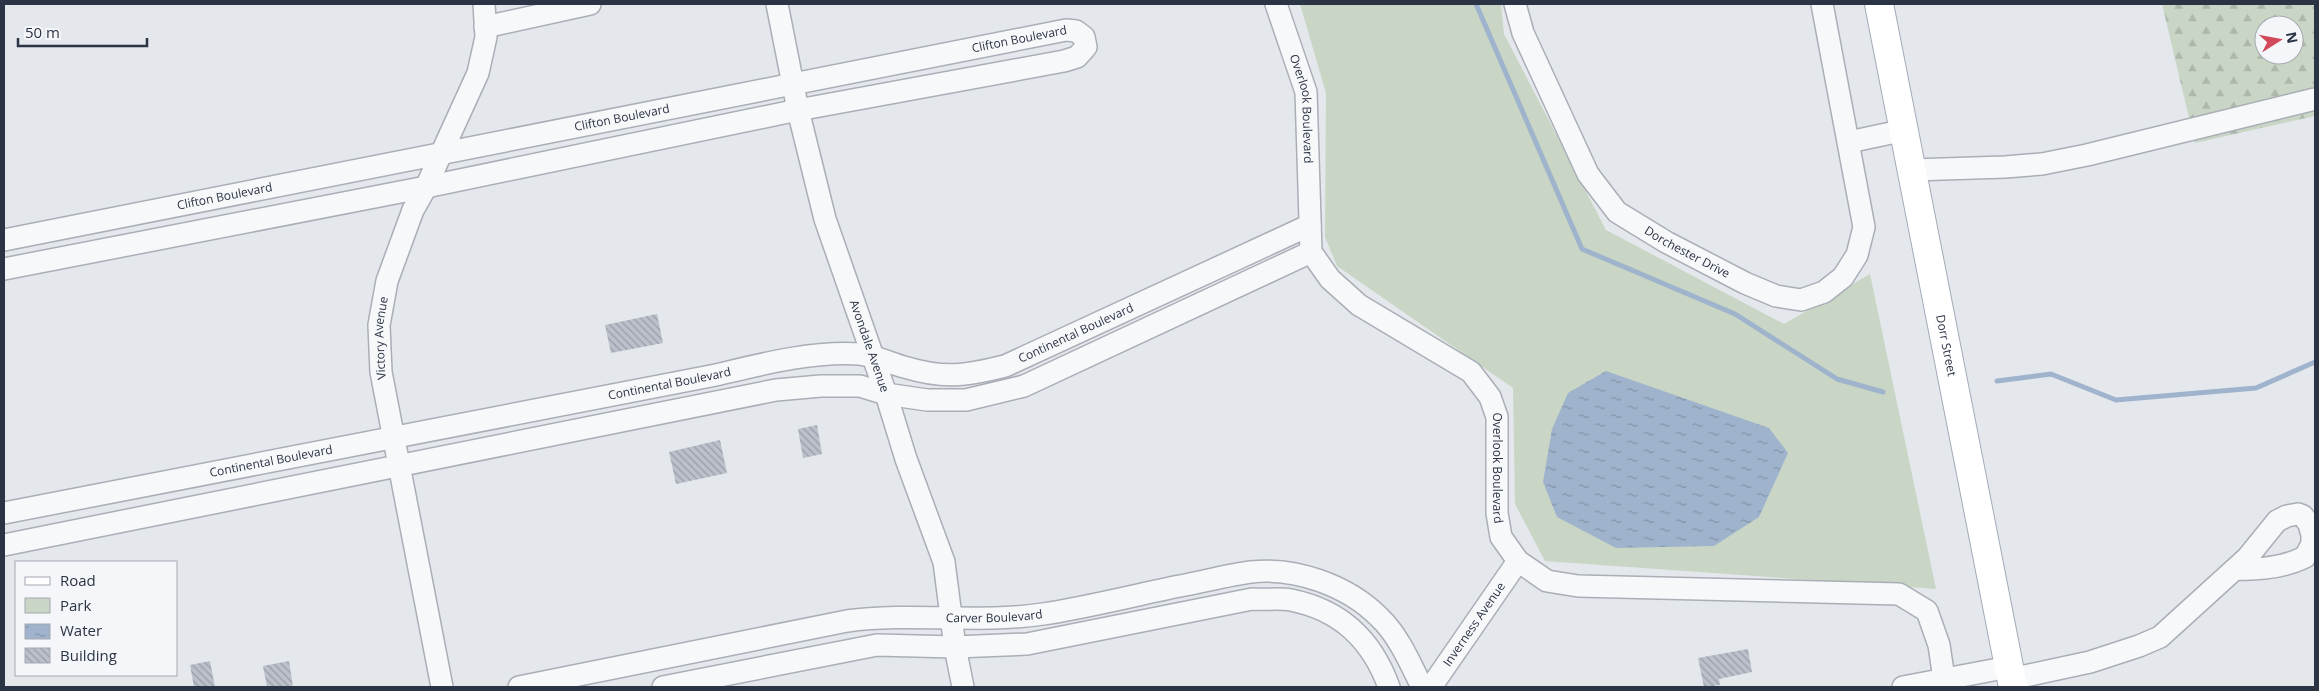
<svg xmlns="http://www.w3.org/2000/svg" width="2319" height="691" font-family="'Open Sans',sans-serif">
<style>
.forest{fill:url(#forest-firs);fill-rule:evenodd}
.green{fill:#c9d6c5}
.water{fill:url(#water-ripples)}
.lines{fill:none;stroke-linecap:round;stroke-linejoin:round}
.stream{stroke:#9fb4cc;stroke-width:5}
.building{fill:url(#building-back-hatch)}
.minor-casing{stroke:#a9aeb7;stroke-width:24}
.major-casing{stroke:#a3abb8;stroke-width:30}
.minor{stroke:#f7f8fa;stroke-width:21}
.major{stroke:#fff;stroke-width:28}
.labels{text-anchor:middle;stroke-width:4;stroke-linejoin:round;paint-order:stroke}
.street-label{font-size:12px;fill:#2b3445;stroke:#f4f6f9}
</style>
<defs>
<pattern id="forest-firs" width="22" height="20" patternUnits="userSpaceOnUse" patternTransform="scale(1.25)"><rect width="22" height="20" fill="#c9d6c5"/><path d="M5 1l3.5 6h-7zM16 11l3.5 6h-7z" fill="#adb8ab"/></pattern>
<pattern id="water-ripples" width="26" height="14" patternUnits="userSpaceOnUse" patternTransform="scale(1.25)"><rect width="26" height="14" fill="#9fb4cc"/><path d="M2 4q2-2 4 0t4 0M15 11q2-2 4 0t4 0" fill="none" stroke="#8293a7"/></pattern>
<pattern id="building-back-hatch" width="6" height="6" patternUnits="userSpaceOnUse" patternTransform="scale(1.25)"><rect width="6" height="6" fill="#bbc0ca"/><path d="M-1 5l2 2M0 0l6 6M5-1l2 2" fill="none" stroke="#989da6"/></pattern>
</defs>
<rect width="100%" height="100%" fill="#e4e7ec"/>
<path class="forest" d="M2162 4H2315V116L2195 143ZM2264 25H2294V55H2264Z"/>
<path class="green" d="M1300 4H1501L1504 34 1606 230 1784 324 1870 274 1936 589 1545 561 1515 504 1513 388 1337 266 1325 237 1326 93Z"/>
<path class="water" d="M1606 371 1769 428 1788 453 1759 517 1714 546 1616 548 1557 517 1543 482 1552 429 1568 393Z"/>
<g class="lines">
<g class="stream">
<path d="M1476 4 1582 249 1735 314 1837 379 1883 392"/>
<path d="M1997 381 2051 374 2116 400 2256 388 2315 362"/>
</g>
</g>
<g class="building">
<path d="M657 314 663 343 611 353 605 325Z"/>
<path d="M817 425 822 454 803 458 798 429Z"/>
<path d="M720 440 727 473 676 484 669 452Z"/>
<path d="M1748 649 1752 672 1719 679 1720 685 1704 687 1698 658Z"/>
<path d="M210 661 215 687H194L190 665Z"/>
<path d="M289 661 293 687H267L263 666Z"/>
</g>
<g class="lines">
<defs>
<g id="minor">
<path id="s1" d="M777 4 798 110 825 219 886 394 906 459 944 562 955 647 963 687"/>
<path id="s2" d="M1276 4 1306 92 1311 252 1330 279 1359 305 1471 372 1490 397 1497 417V513L1501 537 1518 561 1547 581 1578 586 1899 594 1927 611 1939 645 1944 679"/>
<path id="s3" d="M1515 4 1523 33 1588 174 1617 212 1666 242 1745 283 1776 296 1801 300 1824 292 1843 277 1857 255 1864 227 1822 4"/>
<path d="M485 27 590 4"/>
<path d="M1849 142 1905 130"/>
<path d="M1912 170 2005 167 2042 164 2087 155 2315 99"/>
<path id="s4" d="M4 240 1066 30 1076 31 1084 37 1086 47 1077 57 1064 61 798 110 426 187 4 269"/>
<path id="s5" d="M4 513 716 375C762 364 812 351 860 354 875 356 890 363 904 367 944 379 965 376 1005 366L1310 225"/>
<path d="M4 545 776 390 821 386H860L886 394 927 400H966L1024 386 1311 252"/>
<path d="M2011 679 2090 662 2139 646 2160 637 2247 558 2277 521 2287 516 2298 514 2303 516 2309 524 2312 535V544L2305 557C2283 568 2260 570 2236 569"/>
<path id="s6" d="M442 687 381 372 379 325 387 281 413 210 426 187 478 73 486 37 484 4"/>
<path id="s7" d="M519 687 847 621C913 612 978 624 1043 614 1089 607 1135 595 1180 586 1203 582 1227 575 1251 572 1295 567 1347 585 1379 617 1399 636 1410 663 1422 687"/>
<path d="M663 687 877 645 955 647 1027 644 1252 599C1265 600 1279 598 1291 600 1341 610 1372 640 1389 687"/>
<path id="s8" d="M1431 687 1518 561"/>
<path d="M1903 687 2009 667"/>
</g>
<g id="major">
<path id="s9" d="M1879 4 2013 687"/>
</g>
</defs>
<use href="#minor" class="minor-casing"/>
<use href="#major" class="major-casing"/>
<use href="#minor" class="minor"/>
<use href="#major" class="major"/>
</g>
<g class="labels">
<g class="street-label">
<text dy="4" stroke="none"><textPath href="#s4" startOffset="1035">Clifton Boulevard</textPath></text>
<text dy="4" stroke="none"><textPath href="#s2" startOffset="109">Overlook Boulevard</textPath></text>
<text dy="4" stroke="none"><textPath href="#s4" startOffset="630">Clifton Boulevard</textPath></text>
<text dy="4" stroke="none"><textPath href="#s4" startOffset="225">Clifton Boulevard</textPath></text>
<text dy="4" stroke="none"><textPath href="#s3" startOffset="314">Dorchester Drive</textPath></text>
<text dy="4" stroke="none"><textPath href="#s5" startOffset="1098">Continental Boulevard</textPath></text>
<text dy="4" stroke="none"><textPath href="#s6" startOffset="355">Victory Avenue</textPath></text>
<text dy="4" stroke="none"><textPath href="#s1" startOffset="355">Avondale Avenue</textPath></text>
<text dy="4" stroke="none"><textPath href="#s9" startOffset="348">Dorr Street</textPath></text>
<text dy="4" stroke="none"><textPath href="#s5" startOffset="678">Continental Boulevard</textPath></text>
<text dy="4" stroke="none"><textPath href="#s5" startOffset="272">Continental Boulevard</textPath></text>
<text dy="4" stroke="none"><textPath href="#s2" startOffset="559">Overlook Boulevard</textPath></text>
<text dy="4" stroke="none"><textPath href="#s7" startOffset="482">Carver Boulevard</textPath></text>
<text dy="4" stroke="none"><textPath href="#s8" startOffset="76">Inverness Avenue</textPath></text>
</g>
</g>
<rect width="2319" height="691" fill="none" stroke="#2b3445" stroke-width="10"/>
<rect x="15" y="561" width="162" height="115" fill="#f4f6f9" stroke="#a4a8b1"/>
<rect x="25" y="577" width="25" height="8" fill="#ffffff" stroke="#a4a8b1"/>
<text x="60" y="586" font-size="15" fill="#2b3445">Road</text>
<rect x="25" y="598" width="25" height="15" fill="#c9d6c5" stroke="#a4a8b1"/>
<text x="60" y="611" font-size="15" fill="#2b3445">Park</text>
<rect x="25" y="624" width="25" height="15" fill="url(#water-ripples)" stroke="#a4a8b1"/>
<text x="60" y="636" font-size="15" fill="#2b3445">Water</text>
<rect x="25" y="648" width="25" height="15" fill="url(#building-back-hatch)" stroke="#a4a8b1"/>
<text x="60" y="661" font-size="15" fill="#2b3445">Building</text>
<g transform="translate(2279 40) rotate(79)"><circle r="24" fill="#f4f6f9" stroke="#a4a8b1"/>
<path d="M0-4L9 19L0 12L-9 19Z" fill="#d1495b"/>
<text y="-8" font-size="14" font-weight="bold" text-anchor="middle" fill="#2b3445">N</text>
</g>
<path d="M18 38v8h129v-8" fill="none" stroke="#2b3445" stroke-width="2.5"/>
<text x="25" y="38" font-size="15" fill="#2b3445" stroke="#f4f6f9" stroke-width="4" paint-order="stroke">50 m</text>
</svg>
